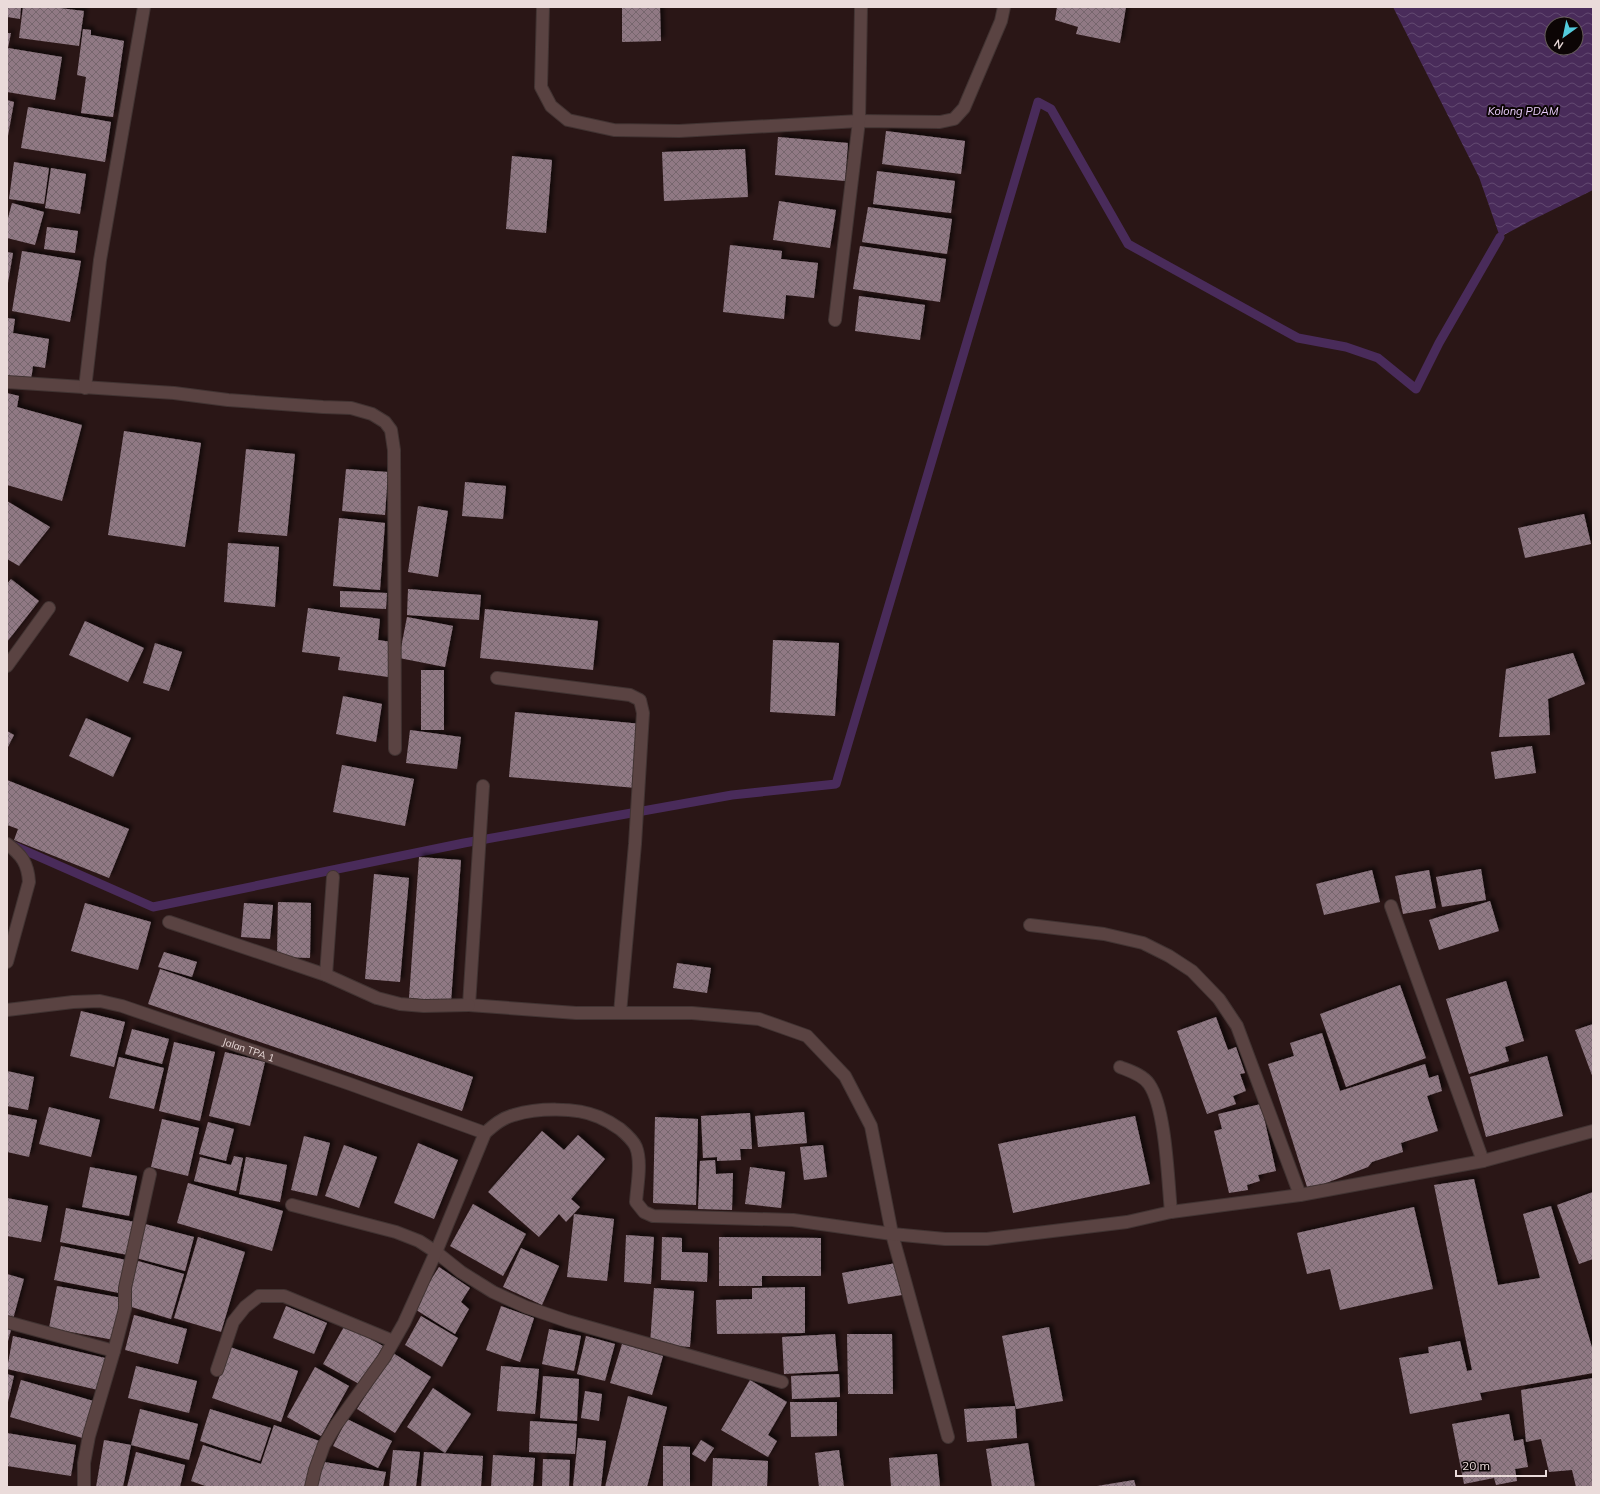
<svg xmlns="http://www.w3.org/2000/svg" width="1600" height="1494" font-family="Mulish,sans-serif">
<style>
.water{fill:url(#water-waves);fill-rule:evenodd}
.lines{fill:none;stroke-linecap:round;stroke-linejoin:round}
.stream{stroke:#492b5a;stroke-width:9}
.building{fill:url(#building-cross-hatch);filter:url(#shadow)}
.minor-casing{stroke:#413332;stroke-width:14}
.minor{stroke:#5a4342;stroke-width:12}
.labels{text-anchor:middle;stroke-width:4;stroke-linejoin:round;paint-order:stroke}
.street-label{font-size:10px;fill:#eadbda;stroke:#0c0505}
.water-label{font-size:11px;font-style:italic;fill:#ebcefd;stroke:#0c0505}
</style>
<defs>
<pattern id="water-waves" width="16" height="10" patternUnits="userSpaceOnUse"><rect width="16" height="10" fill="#492b5a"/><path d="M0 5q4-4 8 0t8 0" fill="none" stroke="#634971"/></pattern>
<pattern id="building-cross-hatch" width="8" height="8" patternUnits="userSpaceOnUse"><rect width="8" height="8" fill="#907984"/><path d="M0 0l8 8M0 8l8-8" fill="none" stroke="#76666d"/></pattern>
<filter id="shadow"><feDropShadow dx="3.5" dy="-3.5" stdDeviation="2" flood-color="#0009"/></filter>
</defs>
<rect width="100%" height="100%" fill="#2a1616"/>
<path class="water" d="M1393 7H1593V190L1530 221 1500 237 1479 177ZM1552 24H1576V48H1552Z"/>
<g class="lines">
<path class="stream" d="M10 844 153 907 464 843 732 795 836 784 1038 102 1051 109 1128 244 1298 338 1346 347 1378 358 1416 389 1439 343 1500 237"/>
</g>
<g class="building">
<path d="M7 7H21L20 19 7 17Z"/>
<path d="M23 7H51L84 11 79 46 19 38Z"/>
<path d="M622 7H660L661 41 622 42Z"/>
<path d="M1057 7H1126L1120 43 1076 34 1078 27 1055 20Z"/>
<path d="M83 29 91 30V35L124 41 113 117 81 113 86 77 77 75Z"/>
<path d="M7 33H11L8 48 62 57 55 100 7 92Z"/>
<path d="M7 100 14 102 8 136H7Z"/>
<path d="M28 107 111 122 105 162 21 148Z"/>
<path d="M886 131 965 141 961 174 882 164Z"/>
<path d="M778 137 848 143 845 181 775 175Z"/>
<path d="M745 149 748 197 664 201 662 152Z"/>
<path d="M512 156 552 160 546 233 506 229Z"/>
<path d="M14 162 49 168 44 204 9 199Z"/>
<path d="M51 168 86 174 80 214 45 208Z"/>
<path d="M877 171 955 181 951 213 873 204Z"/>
<path d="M779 201 836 210 830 248 773 240Z"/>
<path d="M12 203 44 212 35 245 7 238V222Z"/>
<path d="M868 207 952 219 947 254 862 242Z"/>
<path d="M47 227 78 231 75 253 44 249Z"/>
<path d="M730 245 782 251 781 259 818 263 814 298 786 295 784 319 723 312Z"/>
<path d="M860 246 946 259 940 302 853 289Z"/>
<path d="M22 251 81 261 70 322 12 311Z"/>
<path d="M7 252 13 253 8 283H7Z"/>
<path d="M859 296 925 305 920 340 855 331Z"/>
<path d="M7 318 15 319 13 333 49 339 45 368 33 366 31 380 7 376Z"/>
<path d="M7 393 19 396 17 407 82 425 62 501 7 485Z"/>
<path d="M124 431 201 443 185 547 108 535Z"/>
<path d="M246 449 295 454 287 536 238 532Z"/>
<path d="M346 469 388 472 385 515 342 511Z"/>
<path d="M465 482 506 486 503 519 462 516Z"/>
<path d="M7 501 50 527 19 566 7 559Z"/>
<path d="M418 506 448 511 438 577 408 572Z"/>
<path d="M1584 514 1591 544 1525 558 1518 528Z"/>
<path d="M339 518 385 523 380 590 333 586Z"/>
<path d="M228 543 279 547 275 607 224 602Z"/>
<path d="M11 579 39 601 7 642V584Z"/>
<path d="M408 589 481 595 479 620 407 615Z"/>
<path d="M340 591 387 593 386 609 340 607Z"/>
<path d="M308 608 380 619 378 640 392 642 388 677 338 670 340 657 302 652Z"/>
<path d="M485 609 598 621 593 670 480 658Z"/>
<path d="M407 617 453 626 445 667 399 658Z"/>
<path d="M85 621 144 648 128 682 69 655Z"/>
<path d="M773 640 839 643 835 716 770 712Z"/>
<path d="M155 643 182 652 169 691 143 683Z"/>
<path d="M1573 653 1585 684 1548 699 1550 735 1499 737 1506 669Z"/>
<rect x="421" y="670" width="23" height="60"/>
<path d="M343 696 382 704 376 742 336 734Z"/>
<path d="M515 712 642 724 636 788 509 777Z"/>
<path d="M86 718 131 738 113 777 69 756Z"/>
<path d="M410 730 461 737 457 769 406 763Z"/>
<path d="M7 731 14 735 7 749Z"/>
<path d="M1532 746 1536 773 1495 779 1491 752Z"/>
<path d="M342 765 414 779 405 826 333 812Z"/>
<path d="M7 780 129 829 109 878 14 840 18 829 7 825Z"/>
<path d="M419 857 461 860 451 1002 409 998Z"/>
<path d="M1481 869 1486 900 1442 907 1436 877Z"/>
<path d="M1372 870 1380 902 1324 915 1316 884Z"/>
<path d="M1429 870 1436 908 1403 914 1395 876Z"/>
<path d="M374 874 409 878 400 982 365 979Z"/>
<path d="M1490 901 1499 931 1439 950 1429 920Z"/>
<path d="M278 902 311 903 310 958 277 957Z"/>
<path d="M85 903 151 922 138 970 71 951Z"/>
<path d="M244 903 273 905 270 939 241 937Z"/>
<path d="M164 952 197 962 192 977 158 967Z"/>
<path d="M677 963 711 968 707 993 673 988Z"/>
<path d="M160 969 473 1077 462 1111 148 1004Z"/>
<path d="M1506 981 1524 1041 1505 1047 1509 1061 1469 1074 1446 999Z"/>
<path d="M1400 985 1426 1058 1346 1087 1320 1014Z"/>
<path d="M81 1011 125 1022 114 1067 70 1056Z"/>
<path d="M1216 1017 1228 1050 1236 1047 1245 1073 1240 1074 1246 1091 1233 1096 1236 1104 1207 1114 1177 1031Z"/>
<path d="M1593 1024V1078L1575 1030Z"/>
<path d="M132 1029 169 1039 162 1064 125 1054Z"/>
<path d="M1322 1033 1340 1091 1425 1064 1429 1078 1438 1075 1442 1091 1427 1096 1438 1131 1401 1143 1403 1152 1372 1162 1368 1167 1308 1190 1268 1064 1294 1056 1290 1043Z"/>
<path d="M174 1042 215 1052 200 1121 159 1111Z"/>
<path d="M225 1052 265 1062 250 1126 209 1116Z"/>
<path d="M1547 1056 1563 1116 1486 1137 1470 1077Z"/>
<path d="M119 1057 164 1068 154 1109 109 1098Z"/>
<path d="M7 1071 34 1077 28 1110 7 1106Z"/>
<path d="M1261 1104 1276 1171 1258 1175 1260 1181 1247 1185 1248 1190 1229 1193 1214 1131 1222 1129 1218 1114Z"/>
<path d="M49 1107 100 1120 91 1157 39 1144Z"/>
<path d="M804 1112 807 1143 758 1147 755 1116Z"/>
<path d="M750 1113 752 1149H740L741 1160 717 1161V1157L703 1158 701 1116Z"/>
<path d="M7 1114 37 1120 29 1157 7 1152Z"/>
<path d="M1135 1116 1150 1184 1013 1213 998 1144Z"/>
<path d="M655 1117 698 1119 696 1205 653 1203Z"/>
<path d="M162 1119 199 1128 188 1176 151 1167Z"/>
<path d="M208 1122 234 1129 226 1161 199 1154Z"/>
<path d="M542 1131 564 1150 578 1135 605 1159 571 1199 580 1207 566 1222 559 1214 539 1237 488 1192Z"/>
<path d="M304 1136 330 1143 317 1196 291 1190Z"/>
<path d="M418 1143 458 1160 434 1219 394 1203Z"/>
<path d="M344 1145 377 1157 359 1208 325 1196Z"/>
<path d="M823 1145 827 1177 804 1180 800 1147Z"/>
<path d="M234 1156 243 1158 236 1191 194 1181 200 1157 231 1165Z"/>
<path d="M246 1157 287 1165 280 1202 239 1194Z"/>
<path d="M715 1160 716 1174 733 1173 732 1210 698 1209 700 1161Z"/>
<path d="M90 1167 137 1176 129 1216 82 1207Z"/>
<path d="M750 1167 785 1172 781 1208 745 1204Z"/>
<path d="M1474 1179 1498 1285 1540 1278 1523 1214 1551 1206 1593 1351V1373L1480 1393 1482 1400 1410 1414 1399 1358 1429 1353 1428 1347 1460 1341 1467 1371 1472 1370 1434 1185Z"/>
<path d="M188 1183 283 1211 272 1251 177 1223Z"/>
<path d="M1593 1192V1259L1579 1264 1557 1205Z"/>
<path d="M7 1198 48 1206 41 1242 7 1236Z"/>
<path d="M473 1204 526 1234 503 1276 450 1246Z"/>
<path d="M1414 1207 1433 1289 1340 1310 1330 1269 1307 1274 1297 1233Z"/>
<path d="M66 1208 135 1222 128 1255 60 1242Z"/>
<path d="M574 1214 614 1219 607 1281 567 1277Z"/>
<path d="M145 1224 194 1237 185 1271 136 1258Z"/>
<path d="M626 1235 654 1237 651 1284 624 1282Z"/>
<path d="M198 1237 245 1252 221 1332 174 1318Z"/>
<path d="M662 1237 682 1238V1252L708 1253 707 1282 661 1280Z"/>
<path d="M719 1237 821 1238V1276H762V1286H719Z"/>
<path d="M61 1246 126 1260 119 1293 54 1280Z"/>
<path d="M521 1248 559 1266 542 1305 503 1287Z"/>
<path d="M138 1261 184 1274 171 1319 125 1305Z"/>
<path d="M896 1263 902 1295 848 1304 842 1273Z"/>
<path d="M439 1267 470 1288 461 1302 469 1309 455 1334 413 1308Z"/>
<path d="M7 1274 24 1279 13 1319 7 1317Z"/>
<path d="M57 1286 122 1298 114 1340 49 1328Z"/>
<path d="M805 1287V1333L717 1334 716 1300 752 1299V1288Z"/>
<path d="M654 1288 694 1291 690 1347 650 1344Z"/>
<path d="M286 1306 327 1323 314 1354 273 1338Z"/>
<path d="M501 1306 534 1318 520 1362 486 1350Z"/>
<path d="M134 1315 187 1329 178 1364 125 1350Z"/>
<path d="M421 1316 458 1338 442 1367 405 1345Z"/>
<path d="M345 1325 383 1346 361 1385 323 1364Z"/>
<path d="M1049 1327 1063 1401 1016 1409 1002 1336Z"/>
<path d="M7 1329 11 1330 7 1345Z"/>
<path d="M549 1329 581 1336 574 1371 542 1364Z"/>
<path d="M835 1334 838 1371 784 1374 782 1337Z"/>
<path d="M847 1334H892L893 1394H848Z"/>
<path d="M13 1336 105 1358 98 1390 7 1369Z"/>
<path d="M586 1336 615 1344 605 1381 577 1374Z"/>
<path d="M622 1344 663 1356 652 1395 610 1383Z"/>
<path d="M230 1347 298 1371 281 1422 212 1398Z"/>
<path d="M393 1353 431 1377 395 1433 357 1409Z"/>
<path d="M136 1366 197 1381 189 1413 128 1398Z"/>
<path d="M501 1366 539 1369 535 1414 497 1411Z"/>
<path d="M315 1367 349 1386 321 1436 287 1417Z"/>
<path d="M7 1374 14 1376 8 1402H7Z"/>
<path d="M839 1374 840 1397 792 1399 791 1376Z"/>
<path d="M543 1376 579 1379 577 1421 540 1418Z"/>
<path d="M1593 1378V1487H1576L1572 1470 1549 1472 1541 1439 1526 1442 1521 1390Z"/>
<path d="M21 1380 97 1402 86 1439 10 1417Z"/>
<path d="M750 1380 787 1402 768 1435 777 1441 768 1457 721 1430Z"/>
<path d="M433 1388 471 1414 445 1453 407 1427Z"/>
<path d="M585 1391 602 1394 599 1421 581 1418Z"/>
<path d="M628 1396 667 1407 647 1487H605Z"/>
<path d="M790 1402H837V1436L791 1437Z"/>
<path d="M1015 1406 1017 1438 967 1442 964 1409Z"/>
<path d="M140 1409 198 1424 189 1460 131 1445Z"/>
<path d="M210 1409 271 1428 260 1461 200 1441Z"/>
<path d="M1509 1414 1514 1441 1523 1439 1528 1467 1515 1469 1517 1481 1496 1485 1494 1478 1464 1484 1452 1424Z"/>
<path d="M347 1419 392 1441 378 1468 333 1446Z"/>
<path d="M530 1421 577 1424 575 1454 529 1452Z"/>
<path d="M274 1425 322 1442 307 1487H208L191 1481 203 1445 261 1464Z"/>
<path d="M7 1433 76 1445 71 1476 7 1466Z"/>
<path d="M578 1438 606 1441 601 1487 573 1486Z"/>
<path d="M104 1440 131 1445 123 1487H96Z"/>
<path d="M701 1440 714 1448 705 1462 692 1454Z"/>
<path d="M1028 1443 1035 1487H992L986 1449Z"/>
<path d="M663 1446 690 1447V1487H663Z"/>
<path d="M393 1450 420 1452 416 1487H389Z"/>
<path d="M839 1450 844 1487H819L815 1453Z"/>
<path d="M136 1452 185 1465 180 1487H127Z"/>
<path d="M424 1452 483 1456 481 1487H421Z"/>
<path d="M937 1454 940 1487H891L889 1458Z"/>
<path d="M493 1455 535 1458 533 1487H491Z"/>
<path d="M713 1458 768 1461 767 1487H712Z"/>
<path d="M543 1459 570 1460 569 1487H542Z"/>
<path d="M318 1461 386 1472 383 1487H314Z"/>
<path d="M1134 1480 1136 1487H1097V1486Z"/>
</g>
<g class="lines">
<defs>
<g id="minor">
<path d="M543 7 541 87 551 106 568 120 614 130 679 131 859 121 940 122 954 119 964 108 1001 21 1004 7"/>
<path d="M835 320 859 121 861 7"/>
<path d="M7 382 174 393 228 400 323 407 351 408 372 414 385 422 391 430 394 450 395 749"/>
<path d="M85 388 100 260 144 7"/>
<path d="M7 666 49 608"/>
<path d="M497 678 630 695 640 700 643 713 635 844 620 1013"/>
<path d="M483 786 469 1005 576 1013H692L759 1019 807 1036 845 1076 871 1126 892 1234 948 1437"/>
<path d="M7 844C22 855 28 864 29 882L7 962"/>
<path d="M1391 906 1483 1161"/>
<path d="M169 922 326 975 377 998 400 1004 424 1006 469 1005"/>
<path d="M1030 925 1104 934 1143 943 1169 956 1192 971 1219 999 1237 1026 1300 1195"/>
<path d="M326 975 333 877"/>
<path id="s1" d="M7 1010 73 1002 100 1001 122 1006 350 1084 485 1133"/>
<path d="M1120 1067C1130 1071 1143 1075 1149 1084 1166 1108 1168 1182 1171 1212"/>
<path d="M292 1205 396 1232 419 1241 436 1252 461 1272 493 1292 526 1307 567 1321 782 1382"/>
<path d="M7 1322 114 1351"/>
<path d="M217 1370 233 1322 245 1307 259 1296H284L393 1341"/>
<path d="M84 1487V1463L89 1436 114 1351 125 1309V1288L150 1174"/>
<path d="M311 1487 315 1470 324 1445 336 1425 384 1358 404 1323 436 1252 485 1133C494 1125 502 1118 514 1115 537 1108 576 1107 599 1117 606 1120 613 1124 620 1129 626 1134 633 1140 636 1147 642 1162 637 1186 636 1202L644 1212 653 1216 793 1220 892 1234 945 1239H987L1127 1222 1171 1212 1300 1195 1483 1161 1593 1131"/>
</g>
</defs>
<use href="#minor" class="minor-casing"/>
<use href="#minor" class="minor"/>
</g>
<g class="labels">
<g class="street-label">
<text dy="4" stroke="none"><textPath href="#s1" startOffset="250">Jalan TPA 1</textPath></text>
</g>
<g class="water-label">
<text x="1523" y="115">Kolong PDAM</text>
</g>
</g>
<rect width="1600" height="1494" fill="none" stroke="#eadbda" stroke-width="16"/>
<g transform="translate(1564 36) rotate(213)"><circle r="19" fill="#0c0505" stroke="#655b5a"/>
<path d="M0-3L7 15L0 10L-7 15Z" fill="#53cbdc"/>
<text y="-6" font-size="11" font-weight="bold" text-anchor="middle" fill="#eadbda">N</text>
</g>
<path d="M1456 1470v6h90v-6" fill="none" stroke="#eadbda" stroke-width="2"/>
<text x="1462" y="1470" font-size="12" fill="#eadbda" stroke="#0c0505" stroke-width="3" paint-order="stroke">20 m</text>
</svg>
